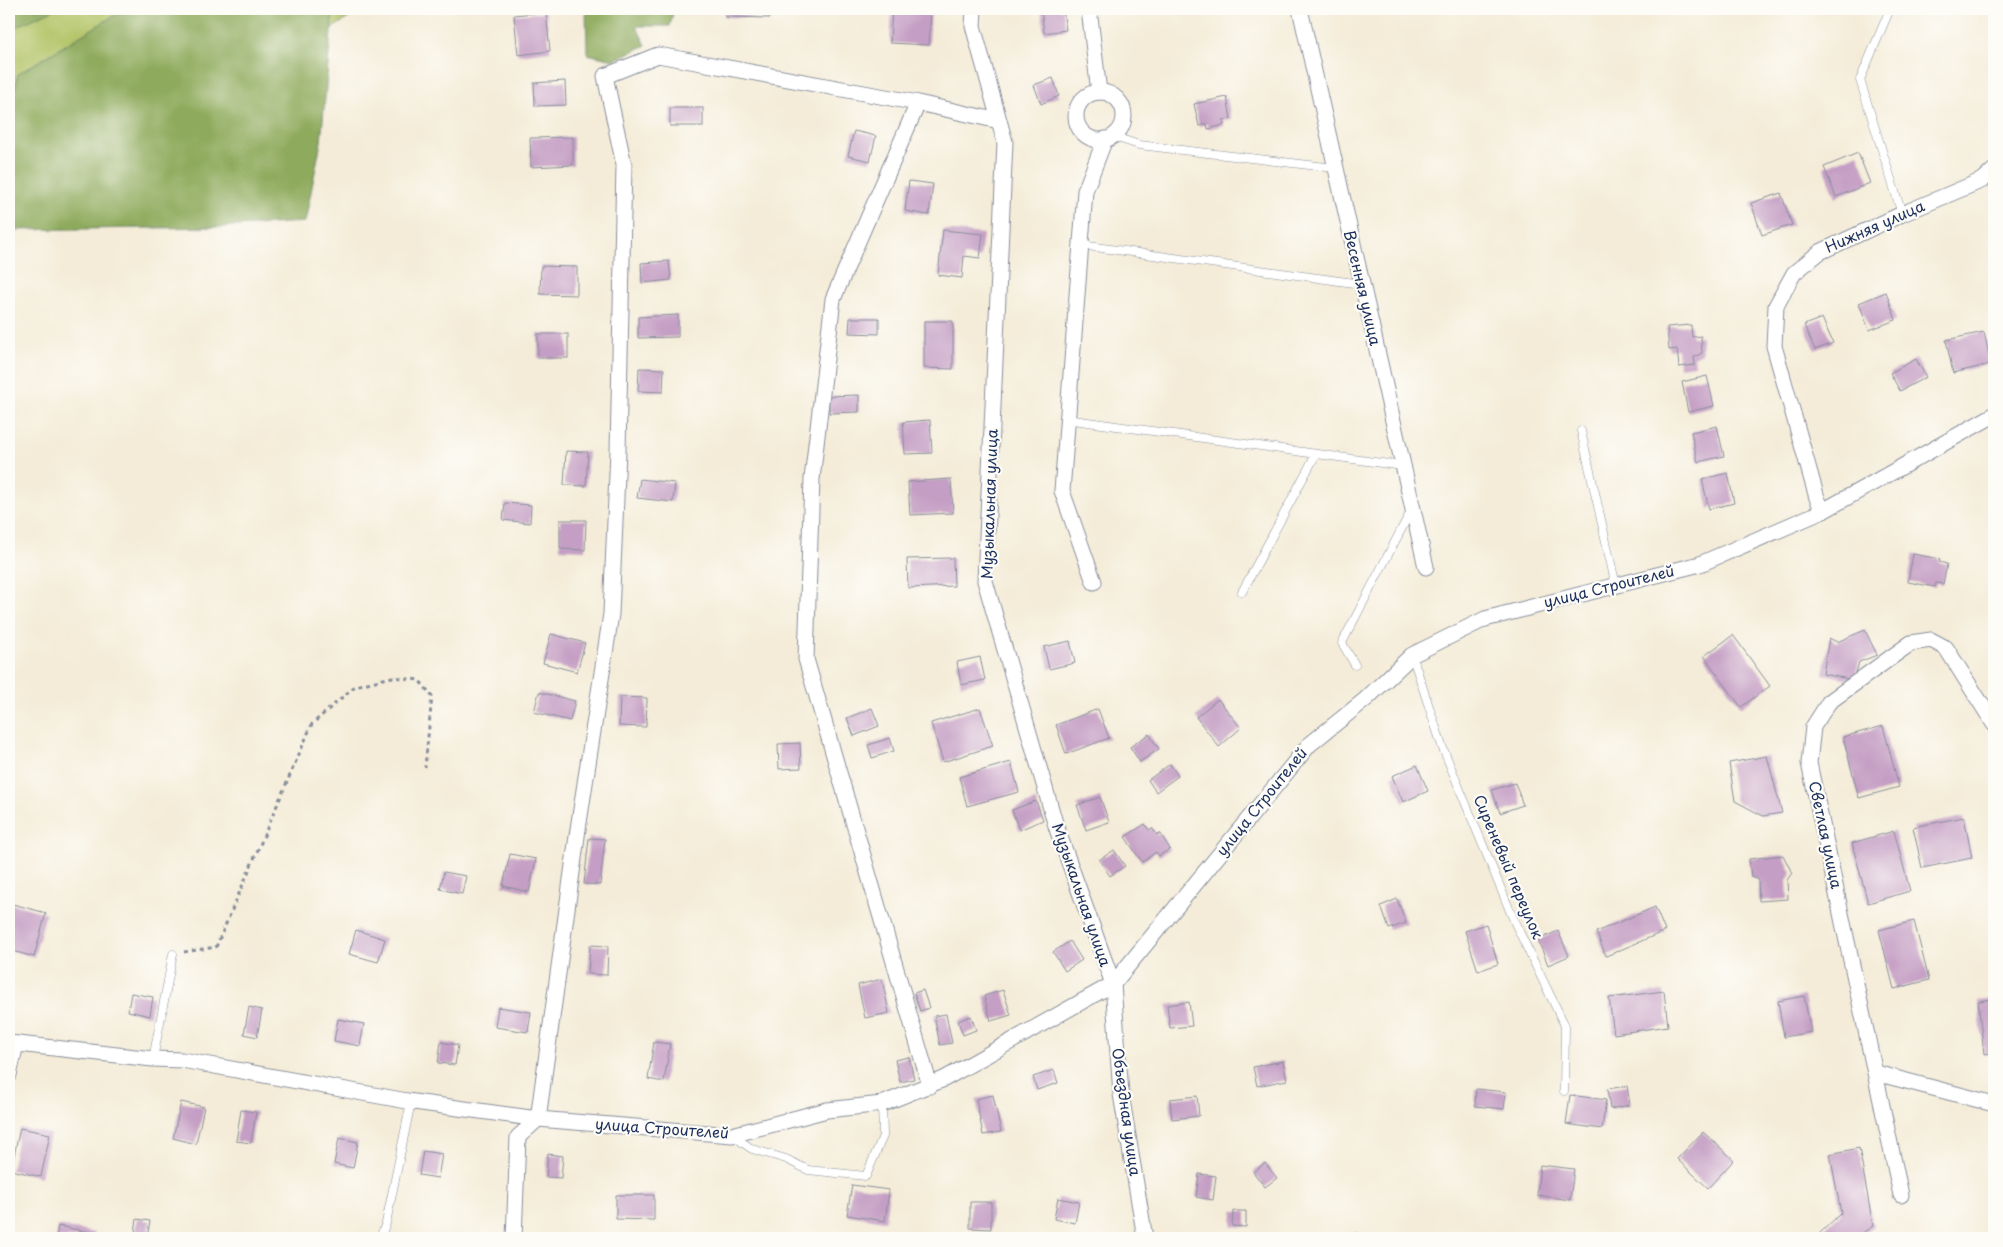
<svg xmlns="http://www.w3.org/2000/svg" width="2003" height="1247" font-family="'Playpen Sans',sans-serif">
<style>
.green{fill:#b3c467;stroke:#677a62}
.forest{fill:#8eaa5c;stroke:#546c5d}
.building{fill:#c49ec4}
.lines{fill:none;stroke-linecap:round;stroke-linejoin:round}
.lane-casing{stroke:#888e9b;stroke-width:9}
.street-casing{stroke:#888e9b;stroke-width:17}
.path{stroke:#888e9b;stroke-width:3;stroke-dasharray:4 4;stroke-linecap:butt}
.lane{stroke:#fff;stroke-width:8}
.street{stroke:#fff;stroke-width:15}
.labels{text-anchor:middle;stroke-width:4.5;stroke-linejoin:round;paint-order:stroke}
.street-label{font-size:15px;fill:#1b2f5e;stroke:#fdfcf7}
</style>
<rect width="100%" height="100%" fill="#fdfcf7"/>
<filter id="ink" filterUnits="userSpaceOnUse"><feTurbulence type="fractalNoise" baseFrequency=".02" numOctaves="2"/><feDisplacementMap in="SourceGraphic" scale="10" xChannelSelector="R" yChannelSelector="G"/><feConvolveMatrix kernelMatrix="1 2 1 2 8 2 1 2 1" color-interpolation-filters="sRGB"/></filter>
<filter id="wash" filterUnits="userSpaceOnUse"><feTurbulence type="fractalNoise" baseFrequency=".0096" numOctaves="4" result="noise"/><feDisplacementMap in="SourceGraphic" scale="20" xChannelSelector="R" yChannelSelector="G"/><feGaussianBlur stdDeviation="1.12" result="paint"/><feColorMatrix in="noise" values="0 0 0 0 0 0 0 0 0 0 0 0 0 0 0 0 0 1.4 0 .05"/><feComposite in="paint" operator="in"/></filter>
<g filter="url(#wash)">
<rect width="100%" height="100%" fill="#f4ecd8"/>
<g class="green">
<path d="M55 9H125L18 74 10 113 9 29Z"/>
<path d="M333 9H363L331 29Z"/>
</g>
<g class="forest">
<path d="M9 9H55L11 29H9Z"/>
<path d="M125 9H333L321 142 305 222 221 227 9 230V113L18 74Z"/>
<path d="M586 9H674L670 26H636L646 45 614 60 587 54Z"/>
</g>
<g id="blocks">
<g class="building">
<path d="M725 9H770V18L725 17Z"/>
<path d="M892 9H931L929 45 890 43Z"/>
<path d="M1041 9H1063L1066 30 1044 33Z"/>
<path d="M546 12 550 51 518 55 514 15Z"/>
<path d="M1053 78 1059 96 1041 104 1034 85Z"/>
<path d="M565 81 566 105 535 106 534 83Z"/>
<path d="M1227 97 1231 119 1223 120 1224 125 1208 129 1207 124 1199 126 1194 104Z"/>
<rect x="670" y="108" width="33" height="18"/>
<path d="M854 131 876 136 870 161 848 156Z"/>
<path d="M573 137V165L531 167 530 138Z"/>
<path d="M1858 153 1870 183 1836 197 1824 167Z"/>
<path d="M909 181 933 184 929 215 905 211Z"/>
<path d="M1781 193 1792 225 1762 235 1751 203Z"/>
<path d="M943 230 983 234 980 258 964 256 962 278 938 275Z"/>
<path d="M669 261 671 280 642 283 641 263Z"/>
<path d="M541 266 577 267V295L540 294Z"/>
<path d="M1886 292 1896 320 1869 330 1859 303Z"/>
<path d="M1994 303V331H1993L1990 304Z"/>
<path d="M678 315V337L638 338V317Z"/>
<path d="M850 318H879V334L849 333Z"/>
<path d="M1822 318 1833 343 1815 350 1804 325Z"/>
<path d="M924 321H953V369L924 368Z"/>
<path d="M1691 325 1692 337 1701 336 1702 353 1694 357 1695 365 1679 367 1677 349 1669 350 1667 327Z"/>
<path d="M1984 332 1991 364 1953 373 1946 340Z"/>
<rect x="538" y="334" width="30" height="24"/>
<path d="M1916 359 1926 377 1900 391 1890 373Z"/>
<path d="M639 368 664 369 663 392 638 391Z"/>
<path d="M1707 376 1714 406 1688 412 1682 382Z"/>
<path d="M859 395V412L829 413V396Z"/>
<path d="M930 420 932 453 905 454 903 422Z"/>
<path d="M1717 426 1724 456 1698 462 1691 432Z"/>
<path d="M566 451 588 452 586 486 564 485Z"/>
<path d="M1728 473 1734 503 1709 509 1702 479Z"/>
<path d="M640 479 675 483 673 502 637 498Z"/>
<path d="M951 479 953 513 910 515 908 482Z"/>
<path d="M505 503 531 505 530 523 503 520Z"/>
<path d="M560 520H586L585 550 560 549Z"/>
<path d="M1913 554 1940 559 1939 562 1947 564 1943 584 1936 583 1935 587 1908 582Z"/>
<path d="M953 558 954 586 908 588 907 559Z"/>
<path d="M1865 630 1877 655 1859 662 1854 680 1823 674 1829 638 1837 642Z"/>
<path d="M551 634 585 643 577 672 543 663Z"/>
<path d="M1733 635 1770 686 1741 707 1704 656Z"/>
<path d="M1070 641 1075 663 1049 669 1044 647Z"/>
<path d="M980 657 985 680 961 685 957 662Z"/>
<path d="M539 692 575 701 570 721 534 712Z"/>
<path d="M620 697 647 698 646 727 619 726Z"/>
<path d="M1218 699 1241 728 1219 747 1196 717Z"/>
<path d="M872 708 879 726 854 736 847 718Z"/>
<path d="M980 708 993 746 943 762 931 723Z"/>
<path d="M1098 709 1109 738 1066 754 1056 725Z"/>
<path d="M1883 726 1899 787 1859 798 1843 737Z"/>
<path d="M1149 734 1159 749 1140 762 1130 747Z"/>
<path d="M890 738 894 751 872 758 868 745Z"/>
<path d="M800 743 801 768 779 769 778 744Z"/>
<path d="M1767 756 1782 813 1763 816 1735 801 1729 763Z"/>
<path d="M1011 762 1019 792 967 806 959 777Z"/>
<path d="M1170 764 1178 776 1156 792 1148 780Z"/>
<path d="M1417 765 1428 791 1403 802 1392 776Z"/>
<path d="M1515 783 1523 805 1500 813 1492 790Z"/>
<path d="M1100 797 1109 822 1086 830 1077 805Z"/>
<path d="M1036 801 1043 820 1019 830 1012 810Z"/>
<path d="M1964 817 1972 858 1922 868 1913 827Z"/>
<path d="M1145 824 1149 830 1152 828 1157 835 1160 833 1170 849 1159 856 1156 852 1142 862 1125 837Z"/>
<path d="M1894 831 1910 891 1868 903 1852 843Z"/>
<path d="M589 838 605 839 600 885 584 884Z"/>
<path d="M1114 850 1125 866 1110 876 1099 860Z"/>
<path d="M510 854 536 859 529 892 503 886Z"/>
<path d="M1783 855 1792 873 1787 880 1788 899 1759 901 1758 879 1751 877 1749 859Z"/>
<path d="M444 872 466 876 462 894 440 889Z"/>
<path d="M1397 899 1406 923 1389 929 1381 906Z"/>
<path d="M9 903 46 913 34 957 9 950Z"/>
<path d="M1655 907 1665 931 1606 956 1596 932Z"/>
<path d="M1914 921 1929 980 1894 989 1879 930Z"/>
<path d="M1486 924 1498 964 1478 971 1465 931Z"/>
<path d="M356 930 385 939 378 962 349 954Z"/>
<path d="M1558 931 1569 956 1548 965 1538 940Z"/>
<path d="M1070 941 1082 960 1065 971 1053 952Z"/>
<path d="M590 945 608 946 607 975 588 974Z"/>
<path d="M882 979 889 1013 865 1018 858 985Z"/>
<path d="M923 990 929 1008 920 1011 914 993Z"/>
<path d="M1003 990 1011 1015 991 1021 984 996Z"/>
<path d="M1664 991 1668 1026 1614 1034 1609 998Z"/>
<path d="M131 993 153 997 150 1016 128 1011Z"/>
<path d="M1804 996 1811 1032 1784 1037 1778 1001Z"/>
<path d="M1994 999V1053L1984 1054 1978 1001Z"/>
<path d="M1189 1002 1192 1026 1170 1028 1167 1005Z"/>
<path d="M249 1007 262 1010 257 1037 244 1034Z"/>
<path d="M498 1007 531 1012 528 1032 495 1027Z"/>
<path d="M946 1014 952 1043 940 1045 934 1016Z"/>
<path d="M971 1016 976 1030 963 1035 958 1021Z"/>
<path d="M338 1019 364 1024 360 1046 334 1041Z"/>
<path d="M441 1042 458 1045 455 1065 438 1063Z"/>
<path d="M654 1042 670 1044 664 1082 648 1079Z"/>
<path d="M909 1057 914 1079 900 1082 895 1060Z"/>
<path d="M1283 1061 1287 1080 1257 1086 1253 1067Z"/>
<path d="M1054 1070 1058 1083 1037 1090 1033 1077Z"/>
<path d="M1627 1086 1630 1105 1610 1109 1607 1089Z"/>
<path d="M1476 1089 1506 1092 1504 1109 1475 1106Z"/>
<path d="M993 1095 1001 1132 983 1135 976 1099Z"/>
<path d="M1570 1095 1606 1100 1602 1129 1566 1124Z"/>
<path d="M1197 1096 1199 1116 1172 1119 1170 1099Z"/>
<path d="M181 1102 204 1107 196 1144 173 1138Z"/>
<path d="M241 1110 256 1112 251 1143 236 1141Z"/>
<path d="M20 1128 50 1134 41 1177 11 1170Z"/>
<path d="M1703 1132 1734 1160 1708 1188 1677 1159Z"/>
<path d="M339 1138 358 1142 353 1168 334 1164Z"/>
<path d="M1859 1148 1873 1226 1855 1238H1823L1819 1234 1841 1213 1830 1154Z"/>
<path d="M423 1151 442 1154 438 1178 419 1175Z"/>
<path d="M548 1154 563 1156 561 1178 546 1177Z"/>
<path d="M1265 1163 1277 1178 1265 1187 1253 1172Z"/>
<path d="M1540 1165 1574 1169 1570 1200 1537 1195Z"/>
<path d="M1199 1174 1216 1176 1213 1200 1196 1197Z"/>
<path d="M852 1185 889 1190 885 1221 847 1215Z"/>
<path d="M616 1195H654V1220L616 1219Z"/>
<path d="M1058 1198 1079 1202 1075 1223 1054 1219Z"/>
<path d="M970 1202H991V1229L970 1228Z"/>
<path d="M1233 1211H1246V1227L1232 1226Z"/>
<path d="M137 1219 150 1221 147 1238H134Z"/>
<path d="M58 1226 95 1233 94 1238H56Z"/>
<path d="M1354 1233 1374 1235V1238H1353Z"/>
</g>
</g>
</g>
<g filter="url(#ink)">
<use href="#blocks" fill-opacity="0" stroke="#888e9b" stroke-width="1"/>
<g class="lines">
<defs>
<g id="lane">
<path d="M1890 9 1860 80 1902 214"/>
<path d="M1112 136 1139 145 1335 168"/>
<path d="M1081 245 1361 284"/>
<path d="M1066 419 1403 466"/>
<path d="M1581 431 1616 586"/>
<path d="M1242 592 1316 454"/>
<path d="M1412 655 1442 746 1515 923 1565 1026 1564 1091"/>
<path d="M1355 665 1342 643 1412 509"/>
<path d="M153 1059 173 954"/>
<path d="M732 1135 752 1149 786 1159 808 1170 866 1176 883 1136 882 1104"/>
<path d="M380 1238 386 1223 411 1102"/>
</g>
<g id="street">
<path d="M974 9 973 26 1005 142 985 581 1056 826 1113 984 1121 1094 1145 1238"/>
<path d="M1089 9 1099 92"/>
<path d="M1300 9 1426 567"/>
<circle cx="1100" cy="116" r="24"/>
<path d="M918 103 833 299 812 479 806 659 930 1086"/>
<path d="M1823 511 1817 498 1774 346 1776 306 1794 273 1820 252 1902 214 1983 180 1994 170"/>
<path d="M1094 582 1062 491 1085 191 1105 139"/>
<path d="M9 1043 153 1059 182 1060 407 1101 538 1119 732 1135 827 1110 882 1104 944 1079 1113 984 1309 745 1366 699 1412 655 1485 619 1700 564 1823 511 1994 415"/>
<path d="M1876 1073 1994 1104"/>
<path d="M9 1075 16 1044"/>
<path d="M1901 1195 1809 763 1813 727 1829 702 1911 643 1931 640 1946 648 1994 724"/>
<path d="M514 1238 518 1137 538 1119 578 829 611 614 618 451 624 165 605 76 658 55 918 103 999 121"/>
</g>
</defs>
<use href="#lane" class="lane-casing"/>
<use href="#street" class="street-casing"/>
<path class="path" d="M184 952 216 947 312 724 355 686 392 677 419 680 432 696 425 767"/>
<use href="#lane" class="lane"/>
<use href="#street" class="street"/>
</g>
</g>
<g class="labels">
<g class="street-label">
<text transform="translate(1875 227) rotate(-24)" y="5">Нижняя улица</text>
<text transform="translate(1362 288) rotate(77)" y="5">Весенняя улица</text>
<text transform="translate(990 504) rotate(-88)" y="5">Музыкальная улица</text>
<text transform="translate(1609 587) rotate(-14)" y="5">улица Строителей</text>
<text transform="translate(1262 802) rotate(-51)" y="5">улица Строителей</text>
<text transform="translate(1825 835) rotate(78)" y="5">Светлая улица</text>
<text transform="translate(1508 867) rotate(67)" y="5">Сиреневый переулок</text>
<text transform="translate(1081 895) rotate(71)" y="5">Музыкальная улица</text>
<text transform="translate(1126 1112) rotate(82)" y="5">Объездная улица</text>
<text transform="translate(662 1129) rotate(4)" y="5">улица Строителей</text>
</g>
</g>
<rect width="2003" height="1247" fill="none" stroke="#fdfcf7" stroke-width="30"/>
</svg>
